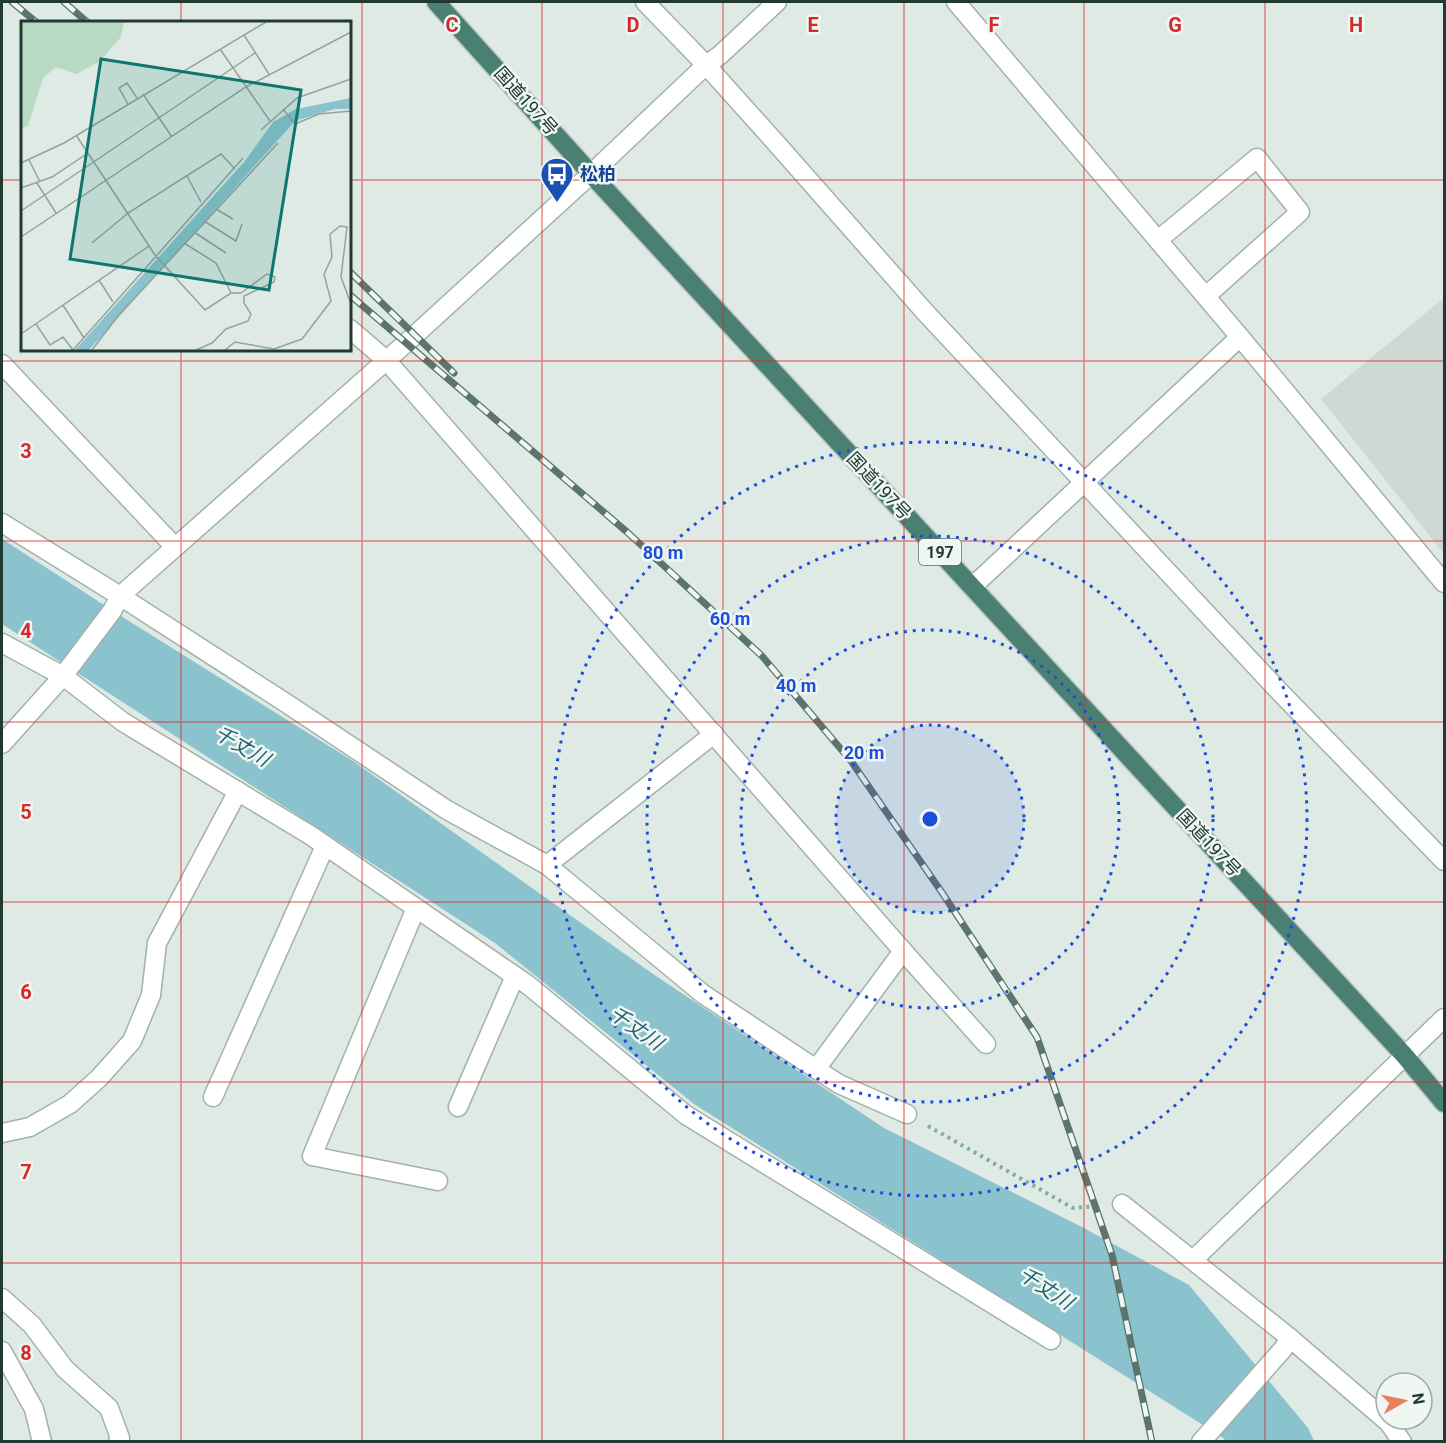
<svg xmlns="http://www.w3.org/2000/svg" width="1446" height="1443" font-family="Roboto,'Noto Sans JP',sans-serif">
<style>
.built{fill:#ced9d4}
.water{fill:#8ac2cd}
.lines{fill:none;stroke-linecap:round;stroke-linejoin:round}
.minor-casing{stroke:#a2b1ac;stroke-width:21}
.trunk-casing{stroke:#bcc4c2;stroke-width:21}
.path{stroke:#81ac9f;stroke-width:4;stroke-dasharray:3 4.5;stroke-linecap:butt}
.minor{stroke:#fff;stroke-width:18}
.trunk{stroke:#4a8074;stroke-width:18}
.rail-casing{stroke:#5b756e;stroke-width:7}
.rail{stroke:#f0f7f3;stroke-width:4.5;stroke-dasharray:14;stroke-linecap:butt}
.grid{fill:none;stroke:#d62828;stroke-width:1.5;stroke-opacity:0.55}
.ring{fill:none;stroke:#1d4ed8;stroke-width:3;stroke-dasharray:3 6}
.labels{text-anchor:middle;stroke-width:5;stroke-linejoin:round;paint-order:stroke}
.shield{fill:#f0f7f3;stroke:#5f726d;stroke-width:1.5}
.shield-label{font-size:16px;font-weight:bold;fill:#213933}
.street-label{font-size:18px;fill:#213933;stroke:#f0f7f3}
.transit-label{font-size:18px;font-weight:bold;fill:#164399;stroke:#f0f7f3;text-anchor:start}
.water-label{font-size:20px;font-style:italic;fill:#1f6371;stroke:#f0f7f3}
.inset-road{fill:none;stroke:#93a39e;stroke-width:1.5}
.view{fill:#0f766e;fill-opacity:0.15;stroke:#0f766e;stroke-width:3}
.inset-edge{fill:none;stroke:#213933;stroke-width:3}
.grid-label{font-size:20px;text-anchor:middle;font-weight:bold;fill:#d62828;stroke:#f0f7f3;stroke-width:5;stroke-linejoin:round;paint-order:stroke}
.centre{fill:#1d4ed8;stroke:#f0f7f3;stroke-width:3}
.ring-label{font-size:18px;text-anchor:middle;font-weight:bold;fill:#1d4ed8;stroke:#f0f7f3;stroke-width:5;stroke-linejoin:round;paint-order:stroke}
</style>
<rect width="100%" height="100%" fill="#dfeae5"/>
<path class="built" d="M1444 298V554L1321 399Z"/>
<path class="water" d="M2 539 121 616 353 761 653 974 884 1128 1080 1226 1189 1285 1308 1428 1314 1441H1226L1222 1437 694 1104 495 943 2 624Z"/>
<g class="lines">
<defs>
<g id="minor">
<path d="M645 2 706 65 776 143 925 312 1278 690 1444 861"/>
<path d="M956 2 1240 337 1444 583"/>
<path d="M1158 240 1257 158 1300 212 1206 296"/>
<path d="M350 329 386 360 903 951 816 1069"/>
<path d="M2 364 175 547"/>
<path d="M2 523 120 596 286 703 447 810 547 865 703 994 816 1069 839 1084 907 1114"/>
<path d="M972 587 1240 337"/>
<path d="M2 643 63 676 123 722 310 835 515 976 528 985 686 1115 1051 1340"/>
<path d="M2 744 63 676 112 611 120 596 415 335 591 174 706 65 720 55 777 2"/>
<path d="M547 865 714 734"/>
<path d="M416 908 312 1156 438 1181"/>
<path d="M903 951 986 1044"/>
<path d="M213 1097 325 846"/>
<path d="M458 1107 515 976"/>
<path d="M2 1133 30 1127 70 1104 99 1078 132 1041 151 995 157 943 238 791"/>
<path d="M1122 1204 1290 1338 1389 1423 1402 1442"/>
<path d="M1193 1260 1444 1018"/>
<path d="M2 1298 32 1325 65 1369 109 1408 120 1438 118 1442"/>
<path d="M2 1351 34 1409 42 1442"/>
<path d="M1201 1442 1283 1349 1290 1338"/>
</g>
<path id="trunk" d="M436 2 591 174 1405 1056 1444 1103"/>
</defs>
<use href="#minor" class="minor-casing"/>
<use href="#trunk" class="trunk-casing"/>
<path class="path" d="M928 1126 1073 1208 1097 1206"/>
<use href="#minor" class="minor"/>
<use href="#trunk" class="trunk"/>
<defs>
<g id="rail">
<path d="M12 2 36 22"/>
<path d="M64 2 87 22"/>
<path d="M350 272 454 373"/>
<path d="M350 295 627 532 762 656 851 761 943 894 1037 1037 1112 1255 1152 1442"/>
</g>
</defs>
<use href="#rail" class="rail-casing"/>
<use href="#rail" class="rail"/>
</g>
<path class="grid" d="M181 2V22M362 2V1442M542 2V1442M723 2V1442M904 2V1442M1084 2V1442M1265 2V1442M2 180H22M350 180H1444M181 350V1442M2 361H1444M2 541H1444M2 722H1444M2 902H1444M2 1082H1444M2 1263H1444"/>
<circle cx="930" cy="819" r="94" fill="#1d4ed8" fill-opacity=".12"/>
<g class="ring">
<circle cx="930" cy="819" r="94"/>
<circle cx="930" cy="819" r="189"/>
<circle cx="930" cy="819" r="283"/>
<circle cx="930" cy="819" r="377"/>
</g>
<defs>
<symbol id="bus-pin" viewBox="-11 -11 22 30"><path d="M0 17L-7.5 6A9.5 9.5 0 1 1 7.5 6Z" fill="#1a4fb4" stroke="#f0f7f3"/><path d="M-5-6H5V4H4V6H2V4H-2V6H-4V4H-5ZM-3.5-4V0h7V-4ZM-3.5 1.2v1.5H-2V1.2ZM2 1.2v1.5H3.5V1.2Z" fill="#fff"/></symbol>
</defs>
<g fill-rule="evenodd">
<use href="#bus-pin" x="538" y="155" width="38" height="52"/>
</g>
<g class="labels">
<rect class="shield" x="919" y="539" width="42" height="26" rx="4.5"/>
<g class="shield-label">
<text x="940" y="558">197</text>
</g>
<g class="street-label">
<text transform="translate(526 101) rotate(48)" y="6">国道197号</text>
<text transform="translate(879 486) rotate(47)" y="6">国道197号</text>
<text transform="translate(1209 843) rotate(47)" y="6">国道197号</text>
</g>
<g class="transit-label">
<text x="580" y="180">松柏</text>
</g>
<g class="water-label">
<text transform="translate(242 746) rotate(30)" y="7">千丈川</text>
<text transform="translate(636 1028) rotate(35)" y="7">千丈川</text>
<text transform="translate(1046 1288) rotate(33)" y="7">千丈川</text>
</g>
</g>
<g transform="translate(21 21)">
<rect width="330" height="330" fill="#dfeae5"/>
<path d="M0 1H103L100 16 78 41 55 53 35 46 22 57 7 105 0 108Z" fill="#b9dac2"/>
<path d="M330 77V88H314L274 100 68 329H54L224 140 252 101 275 88Z" fill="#8ac2cd"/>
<path class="inset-road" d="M223 14 248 53M199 28 249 100M122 73 151 116M107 83 98 67 106 62 116 77M262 88 274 103 298 93 330 90M240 109 276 77 330 58M55 114 134 234 184 289 210 272H220L246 253 254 256 253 261 223 275V282L230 293 227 300 205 308 191 322 175 329M8 139 19 161M0 142 43 122 245 1M166 155 180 181M16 162 35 192M0 167 31 156 67 132M195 188 212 198M0 190 234 32M183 200 215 220 221 203M173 211 205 232M0 216 225 66 330 11M71 222 107 192 200 133 214 148M163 222 195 242 210 272M78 259 92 281M42 284 63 317M15 303 29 324 42 316 52 329M0 313 128 225M52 329 222 137M71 329 97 295 257 122M204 329 214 321 253 328 281 318 310 280 303 253 311 236 309 213 319 205 326 206 320 256 330 283"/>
<path class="view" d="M80 38 280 69 248 269 49 238Z"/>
<rect width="330" height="330" class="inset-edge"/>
</g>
<g class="grid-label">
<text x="452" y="32">C</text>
<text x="633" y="32">D</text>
<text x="813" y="32">E</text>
<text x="994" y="32">F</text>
<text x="1175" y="32">G</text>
<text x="1356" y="32">H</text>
<text x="26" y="458">3</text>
<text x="26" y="638">4</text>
<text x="26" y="819">5</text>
<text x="26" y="999">6</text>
<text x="26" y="1179">7</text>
<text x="26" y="1360">8</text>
</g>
<circle cx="930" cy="819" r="9" class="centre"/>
<g class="ring-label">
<text x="663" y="559">80 m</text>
<text x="730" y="625">60 m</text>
<text x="796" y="692">40 m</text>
<text x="864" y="759">20 m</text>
</g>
<rect width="1446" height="1443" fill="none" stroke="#213933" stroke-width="6"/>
<g transform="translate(1404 1401) rotate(81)"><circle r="28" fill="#f0f7f3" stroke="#9daba6" stroke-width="1.5"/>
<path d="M0-4.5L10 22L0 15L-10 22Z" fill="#eb805d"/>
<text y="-9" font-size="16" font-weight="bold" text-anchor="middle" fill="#213933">N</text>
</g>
</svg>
